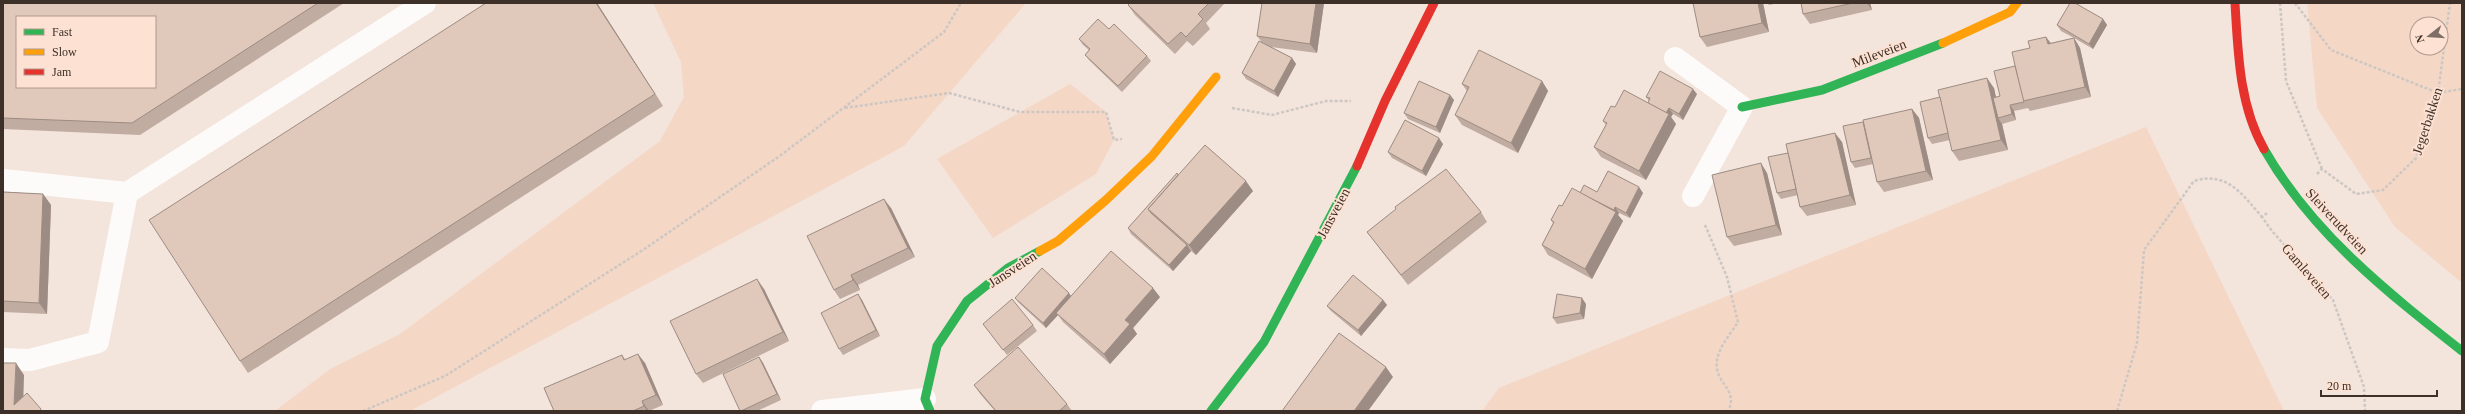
<svg xmlns="http://www.w3.org/2000/svg" width="2465" height="414" font-family="'Times New Roman',serif">
<style>
.green{fill:#f5d7c6;fill-rule:evenodd}
.lines{fill:none;stroke-linecap:round;stroke-linejoin:round}
.path{stroke:#cdc7c3;stroke-width:2.5;stroke-dasharray:3 2;stroke-linecap:butt}
.lane{stroke:#fdfbfa;stroke-width:22}
.street{stroke:#fdfbfa;stroke-width:22}
.fast{stroke:#30b455;stroke-width:9}
.slow{stroke:#ff9f0a;stroke-width:9}
.jam{stroke:#e5322d;stroke-width:9}
.wall{fill:#c1aca1}
.shaded-wall{fill:#9d8c83}
.building{fill:#e0c8bb;stroke:#9d8c83;fill-rule:evenodd}
.labels{text-anchor:middle;stroke-width:4;stroke-linejoin:round;paint-order:stroke}
.street-label{font-size:14px;fill:#3d3028;stroke:#fde1d2}
</style>
<rect width="100%" height="100%" fill="#f3e4dc"/>
<g class="green">
<path d="M653 3H1026L904 146 410 411H275L330 369 400 334 660 141 684 97 681 62Z"/>
<path d="M2307 3H2462V283L2395 227 2317 108ZM2417 24H2441V48H2417Z"/>
<path d="M1070 84 1106 112 1114 140 1096 174 993 238 937 159Z"/>
<path d="M2146 127 2284 411H1482L1499 388Z"/>
</g>
<g class="lines">
<g class="path">
<path d="M2280 3 2286 81 2322 169"/>
<path d="M2295 3 2331 50 2438 93 2462 89"/>
<path d="M845 108 949 93 1020 112H1106L1114 140 1122 139"/>
<path d="M1232 108 1272 115 1326 101H1351"/>
<path d="M2317 174 2322 169 2356 194 2383 190 2416 158 2438 93 2450 3"/>
<path d="M2267 213 2262 217 2272 231 2333 300 2364 387 2365 411"/>
<path d="M1705 225 1727 277 1738 322C1730 335 1714 352 1717 369 1719 384 1738 392 1728 411"/>
<path d="M363 411 445 376 646 248 781 155 944 32 961 3"/>
<path d="M2117 411 2137 343 2144 250 2194 181C2227 171 2242 194 2262 217"/>
</g>
<g class="lane">
<path d="M1675 58 1742 107 1693 196"/>
<path d="M3 180 127 193 425 3"/>
<path d="M3 359 30 360 98 342 127 193"/>
</g>
<path class="street" d="M822 411 925 399"/>
<g class="fast">
<path d="M1742 107 1822 90 1943 43"/>
<path d="M2264 149C2312 233 2387 292 2462 351"/>
<path d="M930 411 925 399 937 346 967 301 1008 268 1040 251"/>
<path d="M1211 411 1264 342 1357 166"/>
</g>
<g class="slow">
<path d="M1943 43 2010 12 2017 3"/>
<path d="M1040 251 1058 241 1106 200 1152 156 1216 77"/>
</g>
<g class="jam">
<path d="M2235 3C2238 52 2239 105 2264 149"/>
<path d="M1357 166 1385 101 1434 3"/>
</g>
</g>
<g class="wall">
<path d="M3 3H344L140 135 3 129Z"/>
<path d="M486 3H597L663 106 248 373 240 361Z"/>
<path d="M1130 3H1225L1206 23 1210 29 1193 46 1187 41 1175 54 1135 15 1128 5Z"/>
<path d="M1262 3H1324L1317 53 1271 47 1292 58 1296 64 1278 97 1246 79 1242 73 1261 41 1257 36Z"/>
<path d="M1763 3 1769 32 1707 47 1700 37Z"/>
<path d="M1767 3H1779L1769 5Z"/>
<path d="M1801 3H1870L1872 10 1810 24 1803 14Z"/>
<path d="M2103 19 2107 25 2093 49 2074 38 2080 48 2091 97 2030 111 2028 108 2014 111 2016 120 2002 124 2008 150 1959 161 1952 151 1950 140 1932 144 1928 138 1994 88 1996 97 2000 96 2015 66 2030 48 2046 37 2051 43 2074 38 2061 31 2057 25Z"/>
<path d="M1109 29 1147 56 1151 61 1122 92 1089 60 1085 55 1089 50 1083 45 1079 39Z"/>
<path d="M1542 81 1548 91 1518 153 1462 125 1455 115 1467 91 1462 84Z"/>
<path d="M1697 94 1683 120 1673 114 1671 117 1676 124 1646 180 1601 157 1594 147 1606 125 1603 121 1615 107 1648 103 1649 101 1646 97Z"/>
<path d="M1450 95 1454 100 1440 133 1408 119 1404 113Z"/>
<path d="M1912 109 1919 118 1933 180 1884 192 1877 182 1873 164 1855 168 1851 162 1863 122Z"/>
<path d="M1842 142 1856 205 1807 216 1800 207 1798 195 1781 199 1777 193Z"/>
<path d="M1443 144 1426 176 1392 158 1388 152Z"/>
<path d="M1767 173 1782 235 1734 246 1727 237Z"/>
<path d="M1178 175 1253 191 1196 255 1191 251 1173 271 1131 234 1128 228Z"/>
<path d="M3 192 43 194 51 205 47 314 3 312Z"/>
<path d="M1597 192 1643 193 1630 218 1619 213 1618 215 1623 221 1592 279 1548 255 1542 245 1553 223 1551 220 1562 206 1580 193Z"/>
<path d="M891 208 915 257 858 285 860 290 840 299 834 290Z"/>
<path d="M1481 212 1487 222 1408 285 1374 241 1367 232Z"/>
<path d="M764 289 789 341 703 383 696 374Z"/>
<path d="M1071 296 1160 297 1133 328 1137 334 1110 364 1063 322 1058 315 1046 328 1019 303 1015 298Z"/>
<path d="M862 300 880 336 843 355 839 349Z"/>
<path d="M1383 300 1387 305 1361 336 1331 311 1327 306Z"/>
<path d="M1586 304 1584 319 1557 324 1553 318Z"/>
<path d="M983 324 1033 325 1037 331 1007 355Z"/>
<path d="M622 355 625 359 645 363 663 405 649 411H554Z"/>
<path d="M759 357 763 363 781 400 757 411H740Z"/>
<path d="M974 385 1067 404 1072 411H995L981 395Z"/>
</g>
<g class="shaded-wall">
<path d="M596 3H597L663 106 655 94Z"/>
<path d="M1316 3H1324L1317 53 1310 44Z"/>
<path d="M1758 3H1763L1769 32 1762 23Z"/>
<path d="M1867 3H1870L1872 10Z"/>
<path d="M2103 19 2107 25 2093 49 2089 44Z"/>
<path d="M2046 37 2053 47 2048 44Z"/>
<path d="M2074 38 2080 48 2091 97 2085 87Z"/>
<path d="M1292 58 1296 64 1278 97 1274 91Z"/>
<path d="M1987 78 1994 88 2000 117 1998 118 2002 124 2008 150 2001 140Z"/>
<path d="M1542 81 1548 91 1518 153 1511 143Z"/>
<path d="M1693 89 1697 94 1683 120 1679 114Z"/>
<path d="M1450 95 1454 100 1440 133 1436 127Z"/>
<path d="M2010 105 2014 111 2016 120 2012 114Z"/>
<path d="M1669 108 1673 114 1671 117 1676 124 1646 180 1639 171Z"/>
<path d="M1912 109 1919 118 1933 180 1926 171Z"/>
<path d="M1835 133 1842 142 1856 205 1850 195Z"/>
<path d="M1439 138 1443 144 1426 176 1422 171Z"/>
<path d="M1761 163 1767 173 1782 235 1776 225Z"/>
<path d="M1246 181 1253 191 1196 255 1189 245Z"/>
<path d="M1639 187 1643 193 1630 218 1626 213Z"/>
<path d="M43 194 51 205 47 314 39 303Z"/>
<path d="M884 199 891 208 915 257 908 248Z"/>
<path d="M1615 207 1619 213 1618 215 1623 221 1592 279 1585 269Z"/>
<path d="M1187 245 1191 251 1173 271 1169 265Z"/>
<path d="M851 275 858 285 860 290 853 280Z"/>
<path d="M757 279 764 289 789 341 783 332Z"/>
<path d="M1153 288 1160 297 1133 328 1137 334 1110 364 1104 354 1125 320Z"/>
<path d="M1069 293 1073 299 1056 313 1058 315 1046 328 1043 323Z"/>
<path d="M858 294 862 300 880 336 876 330Z"/>
<path d="M1582 298 1586 304 1584 319 1580 313Z"/>
<path d="M1383 300 1387 305 1361 336 1358 330Z"/>
<path d="M638 354 645 363 663 405 656 395Z"/>
<path d="M759 357 763 363 781 400 777 394Z"/>
<path d="M16 363 24 375 23 411 14 405Z"/>
<path d="M1386 367 1393 377 1368 411H1354Z"/>
<path d="M642 401 649 411H647L644 406Z"/>
</g>
<g class="building">
<path d="M3 3H318L132 123 3 118ZM17 17H155V87H17Z"/>
<path d="M486 3H596L655 94 240 361 149 220Z"/>
<path d="M1130 3H1209L1198 14 1203 19 1186 37 1181 32 1168 44 1128 5Z"/>
<path d="M1262 3H1316L1310 44 1257 36Z"/>
<path d="M1693 3H1758L1762 23 1700 37Z"/>
<path d="M1801 3H1853L1803 14Z"/>
<path d="M2070 3H2075L2103 19 2089 44 2057 25Z"/>
<path d="M1098 19 1109 29 1114 24 1147 56 1118 86 1085 55 1090 49 1079 39Z"/>
<path d="M2046 37 2048 44 2074 38 2085 87 2023 101 2012 52 2030 48 2028 41Z"/>
<path d="M1259 41 1292 58 1274 91 1242 73Z"/>
<path d="M1479 50 1542 81 1511 143 1455 115 1469 87 1462 84Z"/>
<path d="M2015 66 2024 102 2010 105 2012 114 1998 118 1993 98 2000 96 1994 71Z"/>
<path d="M1660 71 1693 89 1679 114 1669 108 1666 113 1648 103 1650 98 1646 97Z"/>
<path d="M1987 78 2001 140 1952 151 1938 90Z"/>
<path d="M1419 81 1450 95 1436 127 1404 113Z"/>
<path d="M1624 90 1669 114 1639 171 1594 147 1607 123 1603 121 1611 106 1615 107Z"/>
<path d="M1940 97 1948 133 1928 138 1920 102Z"/>
<path d="M1912 109 1926 171 1877 182 1863 120Z"/>
<path d="M1405 120 1439 138 1422 171 1388 152Z"/>
<path d="M1863 122 1871 158 1851 162 1843 126Z"/>
<path d="M1835 133 1850 195 1800 207 1786 144Z"/>
<path d="M1205 145 1246 181 1189 245 1148 209Z"/>
<path d="M1788 153 1796 189 1777 193 1768 157Z"/>
<path d="M1761 163 1776 225 1727 237 1712 175Z"/>
<path d="M1446 169 1481 212 1401 275 1367 232 1396 209 1395 207Z"/>
<path d="M1608 171 1639 187 1626 213 1615 207 1614 210 1580 193 1584 185 1597 192Z"/>
<path d="M1177 173 1178 175 1148 209 1151 213 1187 245 1169 265 1128 228Z"/>
<path d="M1572 188 1616 212 1585 269 1542 245 1554 222 1551 220 1559 205 1562 206Z"/>
<path d="M3 192 43 194 39 303 3 301Z"/>
<path d="M884 199 908 248 851 275 853 280 834 290 807 236Z"/>
<path d="M1111 251 1153 288 1125 320 1130 324 1104 354 1056 313Z"/>
<path d="M1042 268 1069 293 1043 323 1015 298Z"/>
<path d="M1353 275 1383 300 1358 330 1327 306Z"/>
<path d="M757 279 783 332 696 374 670 321Z"/>
<path d="M858 294 876 330 839 349 821 313Z"/>
<path d="M1557 294 1582 298 1580 313 1553 318Z"/>
<path d="M1012 299 1033 325 1003 350 983 324Z"/>
<path d="M1339 333 1386 367 1354 411H1282Z"/>
<path d="M1018 347 1067 404 1059 411H996L974 385Z"/>
<path d="M638 354 656 395 642 401 644 406 633 411H554L544 388 622 355 624 360Z"/>
<path d="M759 357 777 394 741 411H740L723 374Z"/>
<path d="M3 363H16L14 405 27 393 41 409 40 411H3Z"/>
</g>
<g class="labels">
<g class="street-label">
<text transform="translate(1879 53) rotate(-21)" y="5">Mileveien</text>
<text transform="translate(2427 121) rotate(-72)" y="5">Jegerbakken</text>
<text transform="translate(1333 213) rotate(-62)" y="5">Jansveien</text>
<text transform="translate(2337 221) rotate(47)" y="5">Sleiverudveien</text>
<text transform="translate(1012 269) rotate(-33)" y="5">Jansveien</text>
<text transform="translate(2307 271) rotate(49)" y="5">Gamleveien</text>
</g>
</g>
<rect width="2465" height="414" fill="none" stroke="#3d3028" stroke-width="8"/>
<rect x="16" y="16" width="140" height="72" fill="#fde1d2" stroke="#b09a8e"/>
<rect x="24" y="29" width="20" height="6" fill="#30b455" stroke="#b09a8e"/>
<text x="52" y="36" font-size="12" fill="#3d3028">Fast</text>
<rect x="24" y="49" width="20" height="6" fill="#ff9f0a" stroke="#b09a8e"/>
<text x="52" y="56" font-size="12" fill="#3d3028">Slow</text>
<rect x="24" y="69" width="20" height="6" fill="#e5322d" stroke="#b09a8e"/>
<text x="52" y="76" font-size="12" fill="#3d3028">Jam</text>
<g transform="translate(2429 36) rotate(253)"><circle r="19" fill="#fde1d2" stroke="#b09a8e"/>
<path d="M0-3L7 15L0 10L-7 15Z" fill="#7d6f67"/>
<text y="-6" font-size="11" font-weight="bold" text-anchor="middle" fill="#3d3028">N</text>
</g>
<path d="M2321 390v6h116v-6" fill="none" stroke="#3d3028" stroke-width="2"/>
<text x="2327" y="390" font-size="12" fill="#3d3028" stroke="#fde1d2" stroke-width="3" paint-order="stroke">20 m</text>
</svg>
